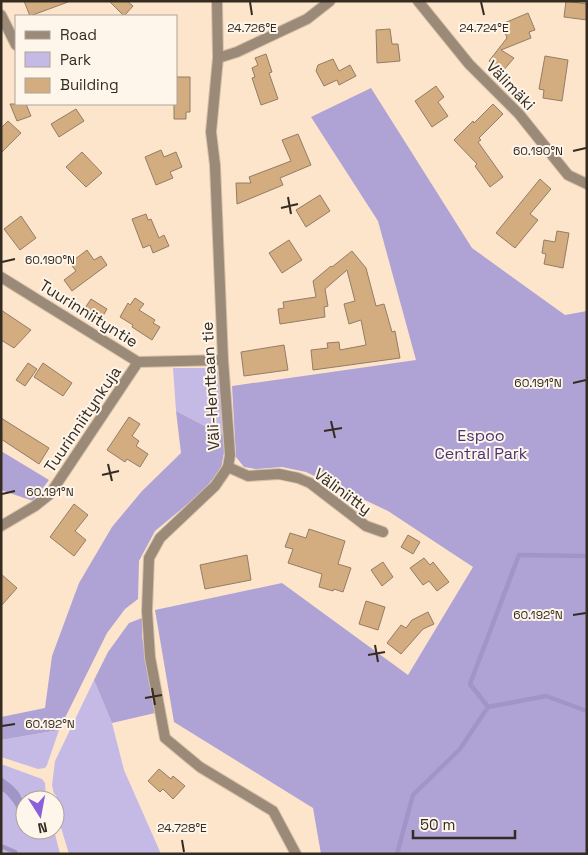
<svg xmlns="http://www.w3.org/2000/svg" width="588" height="855" font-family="'Space Grotesk',sans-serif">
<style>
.green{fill:#c5bae6}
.forest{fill:#afa2d5}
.water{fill:#a194c6}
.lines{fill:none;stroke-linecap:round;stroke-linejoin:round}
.stream{stroke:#a194c6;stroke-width:4.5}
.building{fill:#d3ac80;stroke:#927d66}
.street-casing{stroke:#d5c0aa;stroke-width:12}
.street{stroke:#9b8a77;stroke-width:10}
.ticks{fill:none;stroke:#342b21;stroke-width:2}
.labels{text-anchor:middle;stroke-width:4;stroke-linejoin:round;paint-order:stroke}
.street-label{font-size:16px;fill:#342b21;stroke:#fef5eb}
.park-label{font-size:16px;fill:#493473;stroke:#fef5eb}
.ticks-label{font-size:12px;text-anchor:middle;fill:#342b21;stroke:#fef5eb;stroke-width:4;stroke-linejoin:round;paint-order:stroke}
</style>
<rect width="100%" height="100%" fill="#fde5cc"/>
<g class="green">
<path d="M173 368H216L220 374 224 436 176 411Z"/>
<path d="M94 680 112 723 124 770 161 854H69L55 808 59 806 56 795 54 794 52 785 55 761Z"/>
<path d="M59 730 47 765 45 768 38 769 1 757V740Z"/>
<path d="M1 764 42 779 45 783 46 800H25V830H54L60 854H1Z"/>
</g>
<g class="forest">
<path d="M371 88 472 248 565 315 587 311V854H321L313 808 174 722 155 610 282 583 408 675 473 567 388 511 306 472 282 467 256 469 244 467 236 457 232 386 416 360 378 221 311 117Z"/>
<path d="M176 411 224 436 225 447 221 469 202 492 155 531 139 561 138 599 125 609 107 633 59 730 1 740V717L45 708 52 656 79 583 112 527 142 491 181 453Z"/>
<path d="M1 451 49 480 33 501 1 490Z"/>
<path d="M142 618V636L155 713 112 723 94 680 108 652 129 623Z"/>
</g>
<path class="water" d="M1 777C25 793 25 801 25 828 20 813 14 799 1 790Z"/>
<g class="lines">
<g class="stream">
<path d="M488 707 470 684 519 555 587 556"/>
<path d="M1 846 15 852"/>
<path d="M397 854 413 795 460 749 488 707 546 696 587 711"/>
</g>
</g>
<g class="building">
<path d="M24 1H68V2L30 16Z"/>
<path d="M109 1H127L133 6 124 16Z"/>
<path d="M566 1 587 4V20L564 17Z"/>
<path d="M528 13 535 30 529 32 531 38 501 50 514 58 502 72 489 61 507 38 502 24Z"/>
<path d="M390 29 392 44H398L400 61 377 63 376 30Z"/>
<path d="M266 54 272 72 269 73 278 99 261 105 252 78 255 77 252 68 258 65 255 58Z"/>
<path d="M545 56 568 60 562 101 543 98 544 90 539 89Z"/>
<path d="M333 59 339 71 350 65 356 76 339 85 337 80 324 86 316 71 318 65Z"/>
<path d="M176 77H190V112H186V119H174V104H176Z"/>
<path d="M436 86 444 97 438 102 448 116 432 127 415 101Z"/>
<path d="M10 104H26L31 116 17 121Z"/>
<path d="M493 104 503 114 479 138 481 140 478 142 503 177 490 187 475 166 477 164 454 140 473 121 474 123Z"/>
<path d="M76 109 84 121 59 137 51 124Z"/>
<path d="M8 121 21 133 1 153V128Z"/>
<path d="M298 134 311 165 280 178 283 185 237 204 236 183H251L249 177 291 161 282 140Z"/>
<path d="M161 150 164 157 176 152 182 167 170 172 173 178 156 185 145 157Z"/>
<path d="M82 152 102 173 86 187 66 167Z"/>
<path d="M540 179 551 189 530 214 538 220 515 248 496 233Z"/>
<path d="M320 195 330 211 306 227 296 210Z"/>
<path d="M146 214 148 220 151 219 159 238 164 235 169 246 153 253 150 245 143 248 132 219Z"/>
<path d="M21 216 36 238 20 250 4 229Z"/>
<path d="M557 231 569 233 563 268 544 264 546 254 542 253 544 240 555 242Z"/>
<path d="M289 240 302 260 282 273 269 253Z"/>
<path d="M87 250 94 260 101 256 107 265 72 291 64 280 76 271 70 263Z"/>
<path d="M352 251 366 268 376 306 384 304 392 332 395 331 400 358 313 370 311 350 328 348 327 343 339 342 340 350 366 345 361 320 349 324 344 304 355 301 347 270 325 289 328 306 324 307 325 317 280 324 278 309 284 308 283 302 316 297 313 281 331 266 332 267Z"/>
<path d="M135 298 144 304 139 310 155 320 153 323 160 327 152 340 132 327 133 325 120 317 128 303 130 305Z"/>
<path d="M91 299 107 309 100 321 88 313 90 311 85 308Z"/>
<path d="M1 310 31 330 14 348 1 340Z"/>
<path d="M284 345 288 370 244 376 241 352Z"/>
<path d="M28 363 37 369 25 386 16 380Z"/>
<path d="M43 363 72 383 63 396 34 377Z"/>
<path d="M129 417 140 424 132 436 139 441 136 446 148 454 140 467 127 459 125 462 107 450Z"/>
<path d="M1 418 49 448 39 464 1 439Z"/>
<path d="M74 504 88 515 75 531 86 540 74 556 50 537Z"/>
<path d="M309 529 345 541 338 564 351 568 343 592 334 589 333 591 319 587 322 574 288 563 293 549 285 547 290 533 306 538Z"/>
<path d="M408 535 420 542 413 554 401 547Z"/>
<path d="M247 555 251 580 205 589 200 565Z"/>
<path d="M424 558 430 565 433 562 449 582 437 591 429 581 423 585 410 568Z"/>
<path d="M383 562 393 577 382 586 371 570Z"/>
<path d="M1 574 17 588 1 606Z"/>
<path d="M366 601 385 607 378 630 359 624Z"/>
<path d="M428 612 434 624 423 629 401 654 387 643 401 625 406 628 412 620Z"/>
<path d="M159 769 171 779 173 776 185 786 173 799 163 789 160 792 148 781Z"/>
</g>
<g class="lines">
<defs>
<g id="street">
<path d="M217 1 218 58 211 132 215 165 223 360 230 455 228 467 215 486 160 538 149 558 147 611 150 657 165 738 200 767 273 811 296 854"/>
<path d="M418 1 469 64 519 114 568 175 587 184"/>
<path d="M1 15 16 45"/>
<path d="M218 58 237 52 307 19 330 1"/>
<path d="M1 277 138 362 223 360"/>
<path d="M228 467 248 476 279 474 298 478 310 483 366 526 383 532"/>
<path d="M1 526 35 506 50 494 138 362"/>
</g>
</defs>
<use href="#street" class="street-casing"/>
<use href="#street" class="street"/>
</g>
<path class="ticks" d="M250 2 252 15M481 2 484 15M573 151 586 148M288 197 291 214M281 208 298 204M2 262 15 259M573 383 586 380M331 421 335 438M324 431 342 428M108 464 112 481M102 475 119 471M2 494 15 491M573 615 586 613M375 645 378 662M368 655 385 652M152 688 155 705M145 698 162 695M2 726 15 724M182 840 184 852"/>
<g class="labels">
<g class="street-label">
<text transform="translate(511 85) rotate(46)" y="6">Välimäki</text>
<text transform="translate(89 313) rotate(32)" y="6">Tuurinniityntie</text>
<text transform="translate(210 386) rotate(-93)" y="6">Väli-Henttaan tie</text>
<text transform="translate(82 419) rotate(-56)" y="6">Tuurinniitynkuja</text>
<text transform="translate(343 491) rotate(36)" y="6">Väliniitty</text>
</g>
<g class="park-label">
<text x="481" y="441">Espoo<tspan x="481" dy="18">Central Park</tspan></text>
</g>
</g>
<g class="ticks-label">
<text x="252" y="32">24.726°E</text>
<text x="484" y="32">24.724°E</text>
<text x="538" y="155">60.190°N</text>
<text x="50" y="264">60.190°N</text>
<text x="538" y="387">60.191°N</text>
<text x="50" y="496">60.191°N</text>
<text x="538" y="619">60.192°N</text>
<text x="50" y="728">60.192°N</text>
<text x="182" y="832">24.728°E</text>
</g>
<rect width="588" height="855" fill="none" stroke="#342b21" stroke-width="5"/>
<rect x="15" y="15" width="162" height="90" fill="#fef5eb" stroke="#ada49a"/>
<rect x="25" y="31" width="25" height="8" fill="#9b8a77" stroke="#ada49a"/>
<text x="60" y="40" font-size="15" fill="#342b21">Road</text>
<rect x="25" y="52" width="25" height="15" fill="#c5bae6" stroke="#ada49a"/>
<text x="60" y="65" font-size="15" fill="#342b21">Park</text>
<rect x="25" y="78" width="25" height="15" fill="#d3ac80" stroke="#ada49a"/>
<text x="60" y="90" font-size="15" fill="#342b21">Building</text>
<g transform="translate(40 815) rotate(169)"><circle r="24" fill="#fef5eb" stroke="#ada49a"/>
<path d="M0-4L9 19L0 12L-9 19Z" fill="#8a60da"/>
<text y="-8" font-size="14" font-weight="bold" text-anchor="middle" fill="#342b21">N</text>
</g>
<path d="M413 830v8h102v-8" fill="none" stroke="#342b21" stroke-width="2.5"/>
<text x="420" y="830" font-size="15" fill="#342b21" stroke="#fef5eb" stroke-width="4" paint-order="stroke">50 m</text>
</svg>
